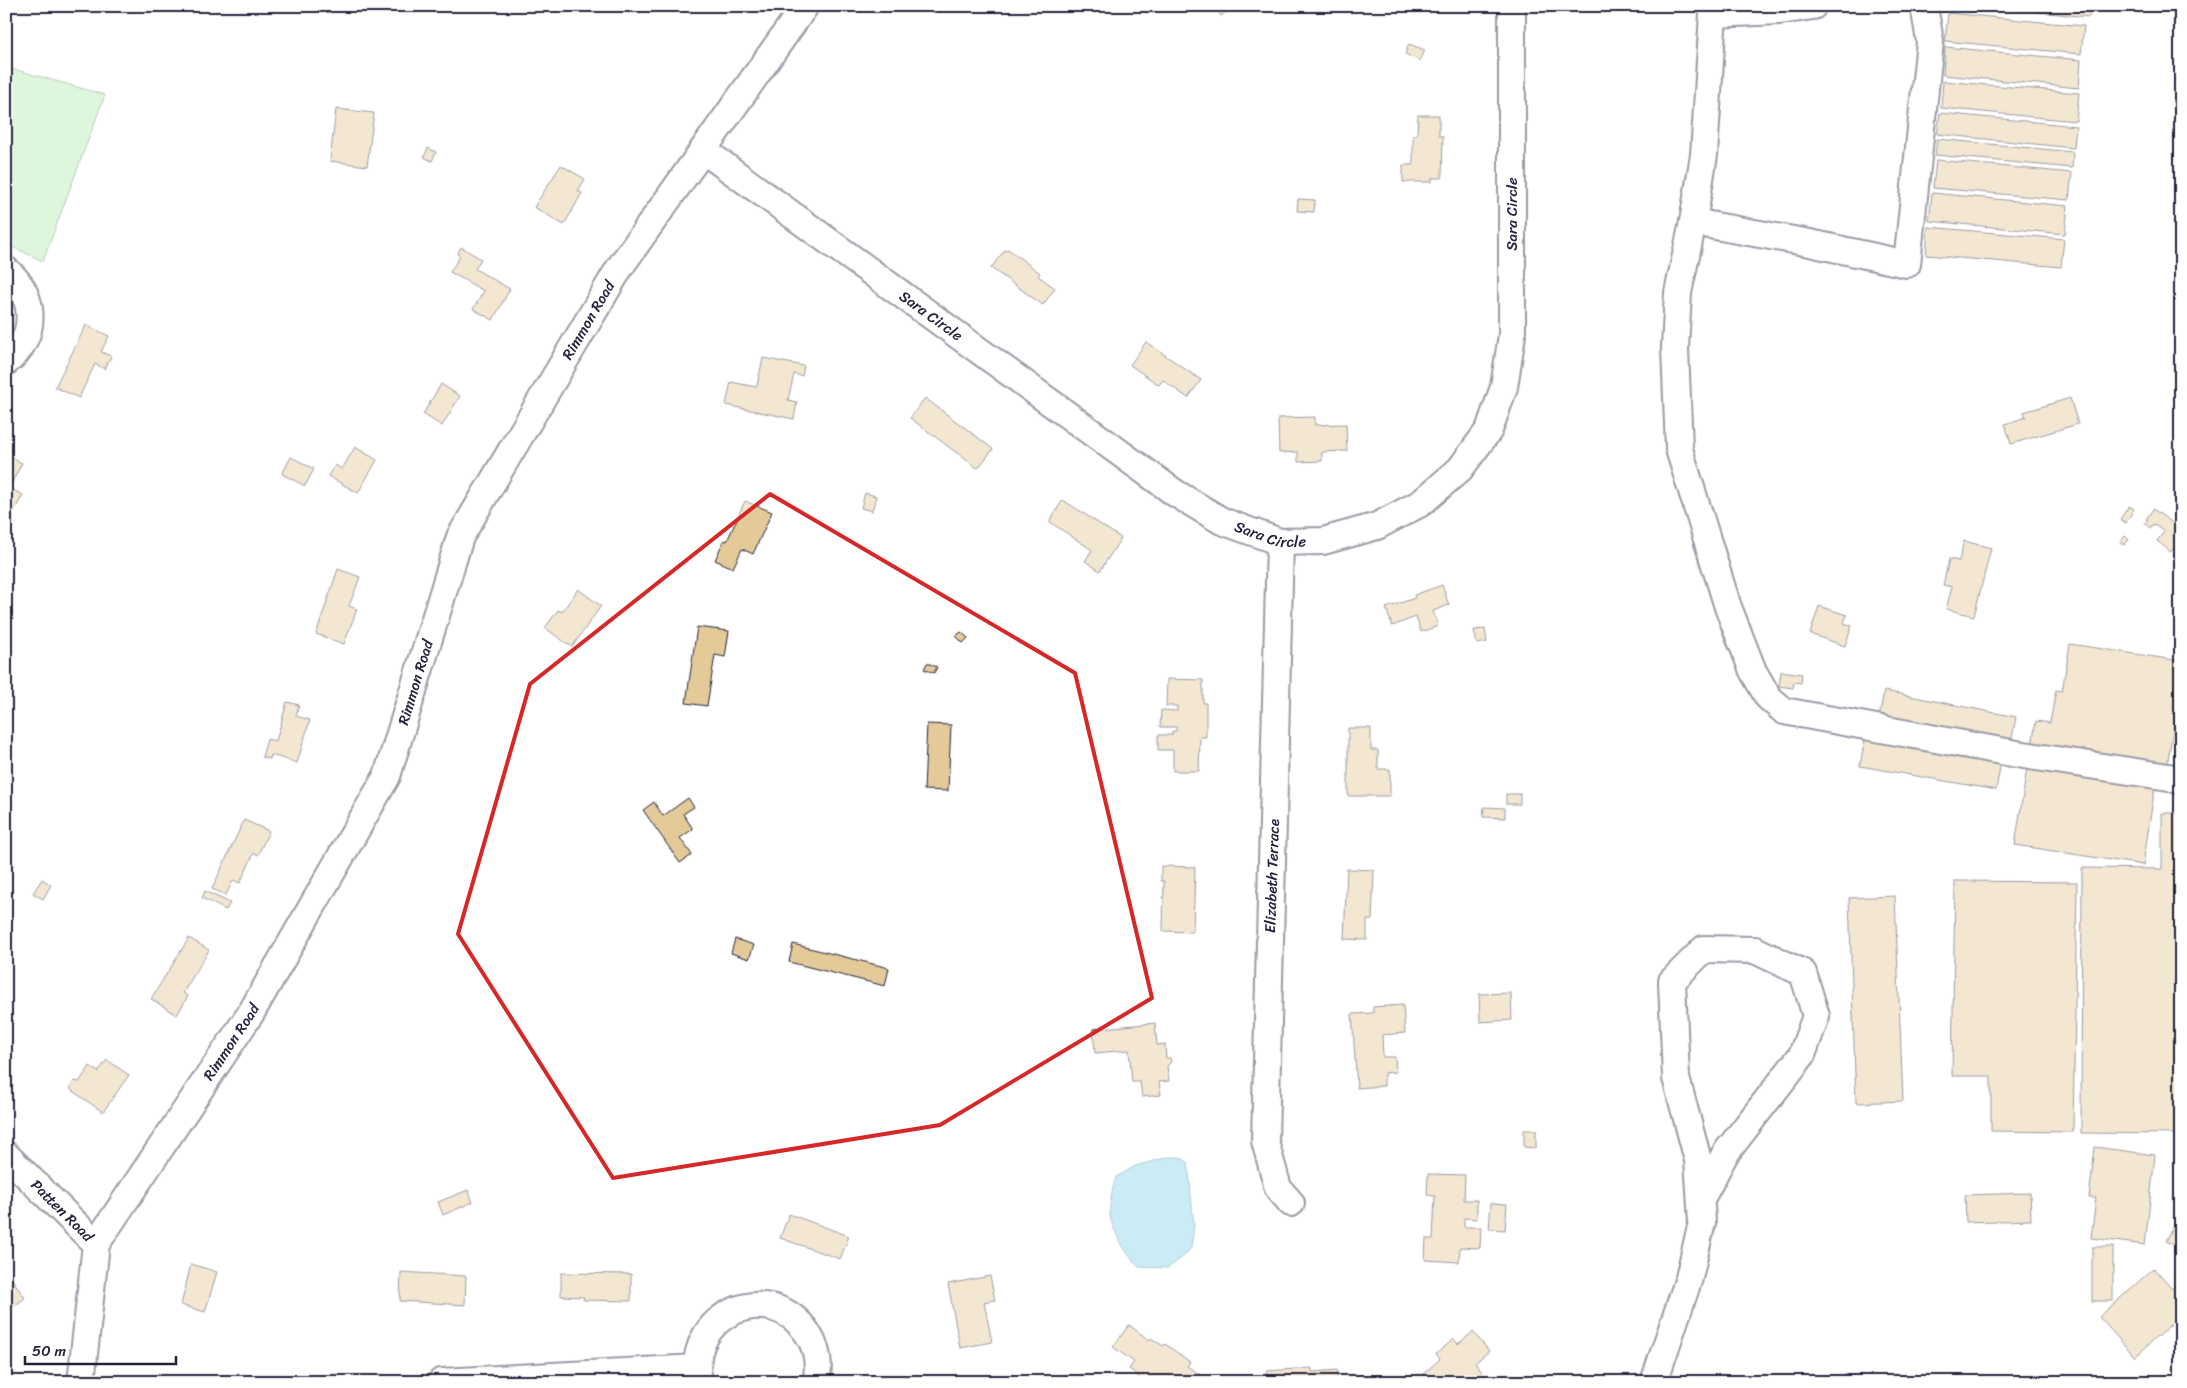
<svg xmlns="http://www.w3.org/2000/svg" width="2187" height="1388" font-family="Sriracha,sans-serif">
<style>
.green{fill:#b5ecaf;stroke:#6c8775}
.water{fill:#89d4e9;stroke:#608da3}
.building{fill:#e4ca99;stroke:#22223b}
.lines{fill:none;stroke-linecap:round;stroke-linejoin:round}
.minor-casing{stroke:#22223b;stroke-width:30}
.minor{stroke:#fff;stroke-width:26}
.marked{fill:none;stroke:#d62828;stroke-width:4;stroke-linejoin:round}
.labels{text-anchor:middle;stroke-width:4.5;stroke-linejoin:round;paint-order:stroke}
.street-label{font-size:15px;fill:#22223b;stroke:#fff}
</style>
<rect width="100%" height="100%" fill="#fff"/>
<filter id="ink" filterUnits="userSpaceOnUse"><feTurbulence type="fractalNoise" baseFrequency=".02" numOctaves="2"/><feDisplacementMap in="SourceGraphic" scale="10" xChannelSelector="R" yChannelSelector="G"/><feConvolveMatrix kernelMatrix="1 2 1 2 8 2 1 2 1" color-interpolation-filters="sRGB"/></filter>
<g filter="url(#ink)">
<path class="green" d="M6 67 105 95 43 261 6 244Z"/>
<path class="water" d="M1168 1157H1179L1188 1162 1194 1226 1191 1248 1183 1257 1168 1268 1139 1267C1129 1259 1112 1230 1110 1216 1109 1203 1112 1190 1116 1177L1135 1166Z"/>
<g class="building">
<path d="M1214 6H1234L1221 16Z"/>
<path d="M1976 6H2090L2089 17Z"/>
<path d="M1948 13 2084 26 2081 54 1945 41Z"/>
<path d="M1409 44 1425 50 1420 61 1405 54Z"/>
<path d="M1945 47 2081 60 2079 88 1943 75Z"/>
<path d="M1943 81 2079 93 2076 121 1941 108Z"/>
<path d="M336 109 374 113 367 166 330 161Z"/>
<path d="M1940 113 2076 126 2074 148 1937 134Z"/>
<path d="M1418 115H1439V136H1443L1442 178H1432V182H1403V165H1413V135H1417Z"/>
<path d="M1937 139 2073 152 2072 168 1935 155Z"/>
<path d="M428 148 436 152 432 161 424 157Z"/>
<path d="M1936 160 2072 173 2069 200 1933 188Z"/>
<path d="M561 165 585 179 578 191 582 193 564 225 534 207Z"/>
<path d="M1932 193 2068 206 2065 234 1929 221Z"/>
<path d="M1298 199 1315 200 1314 212 1297 211Z"/>
<path d="M1928 227 2064 239 2061 267 1926 255Z"/>
<path d="M461 247 481 259 475 269 510 289 493 320 473 309 484 291 450 272 460 256 457 254Z"/>
<path d="M1008 249 1040 273 1038 276 1055 288 1043 305 991 268 1004 251Z"/>
<path d="M86 325 109 336 101 352 111 356 105 369 95 364 79 398 55 387Z"/>
<path d="M1146 342 1201 380 1188 398 1163 380 1159 385 1130 365Z"/>
<path d="M763 358 804 366 802 376 794 374 788 400 797 402 794 419 726 405 731 382 756 387 757 386Z"/>
<path d="M441 384 460 396 442 426 423 414Z"/>
<path d="M925 398 993 449 979 467 977 468 910 418Z"/>
<path d="M2070 398 2078 424 2011 444 2005 424 2026 417 2024 412Z"/>
<path d="M1315 417V425L1346 424 1347 451 1322 452V461L1298 462V452L1279 453 1278 418Z"/>
<path d="M355 447 377 460 358 493 328 476 335 465 342 469Z"/>
<path d="M6 455 22 463 9 488 23 495 13 513 6 509Z"/>
<path d="M291 457 314 469 305 486 282 474Z"/>
<path d="M865 493 876 496 872 511 861 508Z"/>
<path d="M1063 500 1121 538 1100 571 1085 561 1092 550 1050 522V520Z"/>
<path d="M745 501 772 512 753 554 742 549 733 568 715 560 724 540 727 541Z"/>
<path d="M2129 506 2134 509 2126 523 2120 519Z"/>
<path d="M2153 509 2181 529V546L2177 543 2171 552 2157 541 2164 532 2153 524 2150 528 2145 524 2148 520 2146 519Z"/>
<path d="M2125 536 2129 540 2124 545 2120 542Z"/>
<path d="M1964 541 1991 548 1974 616 1946 609 1952 587 1943 585 1949 559 1959 561Z"/>
<path d="M338 569 360 577 349 606 357 609 344 644 316 634Z"/>
<path d="M1442 585 1449 605 1433 611 1438 626 1421 632 1416 617 1392 626 1386 608 1415 598 1414 595Z"/>
<path d="M578 589 601 606 572 647 545 628 558 610 562 612Z"/>
<path d="M1819 606 1847 615 1844 623 1852 626 1845 646 1810 634Z"/>
<path d="M697 627 729 631 725 657 715 655 707 706 686 703Z"/>
<path d="M1485 629 1487 642 1477 644 1474 630Z"/>
<path d="M961 632 968 638 963 643 956 636Z"/>
<path d="M2070 644 2181 661V682L2167 766 2032 745 2036 721 2050 723 2056 690 2062 691Z"/>
<path d="M927 663 937 667 934 673 924 669Z"/>
<path d="M1781 671 1802 674 1801 683 1794 682 1793 688 1779 686Z"/>
<path d="M1167 679 1203 680V703H1206V737H1200L1199 771H1173V750H1158V735H1172V731H1176V727H1160L1161 710 1177 711V706H1166Z"/>
<path d="M1884 691 2016 717 2011 743 1879 718Z"/>
<path d="M287 702 299 705 296 716 310 720 297 763 271 755 270 759 262 757 267 739 276 741Z"/>
<path d="M927 724 951 725 948 791 924 790Z"/>
<path d="M1348 728H1371V750H1378V769H1390V796H1348Z"/>
<path d="M1865 738 2001 762 1996 790 1860 766Z"/>
<path d="M2027 768 2155 787 2143 865 2015 845Z"/>
<rect x="1506" y="794" width="14" height="10"/>
<path d="M688 798 694 807 683 814 693 829 680 838 692 855 680 863 643 810 654 802 663 816Z"/>
<path d="M1484 807 1505 808V818L1483 817Z"/>
<path d="M2162 813H2181V1134L2081 1133 2082 868 2162 869Z"/>
<path d="M244 820 269 831 258 855 254 853 240 883 233 880 226 895 212 889Z"/>
<path d="M1161 866 1195 867 1193 932 1163 931 1164 881H1161Z"/>
<path d="M1347 869 1374 870 1372 920H1367V940L1344 939Z"/>
<path d="M42 879 51 885 43 899 33 893Z"/>
<path d="M1955 881 2077 882 2073 1132 1991 1131V1076H1952Z"/>
<path d="M205 891 230 903 226 910 202 898Z"/>
<path d="M1895 896 1903 1101 1856 1103 1849 898Z"/>
<path d="M189 938 209 950 183 993 188 996 177 1015 151 999Z"/>
<path d="M735 939 754 945 749 959 731 953Z"/>
<path d="M793 944 889 968 885 986 789 962Z"/>
<path d="M1511 993 1512 1020 1480 1022 1479 994Z"/>
<path d="M1403 1005 1405 1033 1382 1035 1383 1057H1395L1396 1072 1384 1073V1086L1357 1088 1352 1014 1373 1013V1007Z"/>
<path d="M1155 1023 1157 1045 1165 1044 1166 1058H1170L1171 1062 1167 1066 1169 1081 1159 1082 1161 1095 1142 1097 1140 1082H1132L1129 1050 1095 1053 1093 1029Z"/>
<path d="M107 1060 129 1075 103 1112 71 1090V1086L74 1081 79 1082 90 1066 98 1072Z"/>
<path d="M1524 1130H1536V1148L1524 1147Z"/>
<path d="M2095 1147 2155 1155 2145 1245 2091 1238 2096 1198H2089Z"/>
<path d="M1428 1174 1465 1175 1464 1200H1477V1219L1464 1218V1227H1481L1480 1248 1460 1247 1459 1262 1425 1260 1426 1239H1433L1435 1196 1427 1195Z"/>
<path d="M468 1190 473 1202 443 1215 438 1202Z"/>
<path d="M2030 1193 2031 1220 1966 1222 1965 1195Z"/>
<path d="M1491 1203 1507 1204 1505 1230 1489 1229Z"/>
<path d="M789 1214 849 1236 840 1259 780 1238Z"/>
<path d="M2177 1220 2181 1222V1249L2166 1241Z"/>
<rect x="2092" y="1247" width="21" height="54"/>
<path d="M191 1264 217 1272 205 1312 181 1305Z"/>
<path d="M2154 1268 2181 1298V1315L2135 1357 2099 1317Z"/>
<path d="M6 1270 25 1298 6 1312Z"/>
<path d="M401 1272 466 1276 465 1305 400 1301Z"/>
<path d="M561 1273 631 1274V1301L583 1300 584 1297 561 1296Z"/>
<path d="M990 1276 995 1300 984 1302 992 1342 960 1348 948 1284Z"/>
<path d="M1129 1325 1149 1340 1151 1338 1163 1346 1165 1344 1190 1362 1187 1366 1202 1376 1197 1382H1134L1139 1376 1129 1369 1134 1362 1113 1347Z"/>
<path d="M1473 1332 1489 1351 1475 1363 1483 1373 1472 1382H1460L1457 1378 1452 1382H1430L1423 1374 1440 1359 1436 1354 1454 1339 1458 1344Z"/>
<path d="M1312 1368V1372L1337 1370 1338 1382H1267L1266 1371Z"/>
</g>
<g class="lines">
<defs>
<g id="minor">
<path d="M1813 6 1780 11 1713 14 1704 155 1693 222 1678 293 1675 348 1679 449 1728 607 1753 671 1768 697 1784 711 2017 754 2169 777 2181 781"/>
<path id="s1" d="M703 150 1175 493 1222 521 1280 542 1323 541 1377 526 1421 503 1460 469 1489 430 1504 387 1512 335V6"/>
<path d="M1693 222 1810 243 1907 264 1930 41 1924 6"/>
<path d="M6 270C37 295 38 338 6 362"/>
<path d="M1280 542 1265 1141 1278 1188 1291 1203"/>
<path id="s2" d="M6 1155 96 1244"/>
<path id="s3" d="M81 1382 96 1244 251 1013 387 776 460 537 620 267 805 6"/>
<path d="M441 1382 697 1368"/>
<path d="M699 1382C684 1315 770 1276 808 1334 817 1348 820 1365 816 1382"/>
<path d="M1654 1382 1689 1278 1702 1222 1698 1160 1676 1078 1672 981 1704 949 1755 950 1803 973 1816 1016 1802 1055 1725 1154 1701 1199"/>
</g>
</defs>
<use href="#minor" class="minor-casing"/>
<use href="#minor" class="minor"/>
</g>
</g>
<path d="M0 0H2187V1388H0ZM770 494 1075 673 1152 998 940 1125 613 1178 458 934 530 684Z" fill="#fff" fill-opacity=".55" fill-rule="evenodd"/>
<path class="marked" d="M770 494 1075 673 1152 998 940 1125 613 1178 458 934 530 684Z"/>
<g class="labels">
<g class="street-label">
<text transform="translate(1512 214) rotate(-90)" y="5">Sara Circle</text>
<text dy="5" stroke="none"><textPath href="#s1" startOffset="282">Sara Circle</textPath></text>
<text dy="5" stroke="none"><textPath href="#s3" startOffset="1192">Rimmon Road</textPath></text>
<text dy="5" stroke="none"><textPath href="#s1" startOffset="689">Sara Circle</textPath></text>
<text dy="5" stroke="none"><textPath href="#s3" startOffset="788">Rimmon Road</textPath></text>
<text transform="translate(1272 876) rotate(-88)" y="5">Elizabeth Terrace</text>
<text dy="5" stroke="none"><textPath href="#s3" startOffset="382">Rimmon Road</textPath></text>
<text dy="5" stroke="none"><textPath href="#s2" startOffset="79">Patten Road</textPath></text>
</g>
</g>
<rect width="2187" height="1388" fill="none" stroke="#fff" stroke-width="25"/>
<rect x="12" y="12" width="2162" height="1363" fill="none" stroke="#22223b" stroke-width="2" filter="url(#ink)"/>
<path d="M25 1356v8h151v-8" fill="none" stroke="#22223b" stroke-width="2.5"/>
<text x="32" y="1356" font-size="15" fill="#22223b" stroke="#ffffff" stroke-width="4" paint-order="stroke">50 m</text>
</svg>
